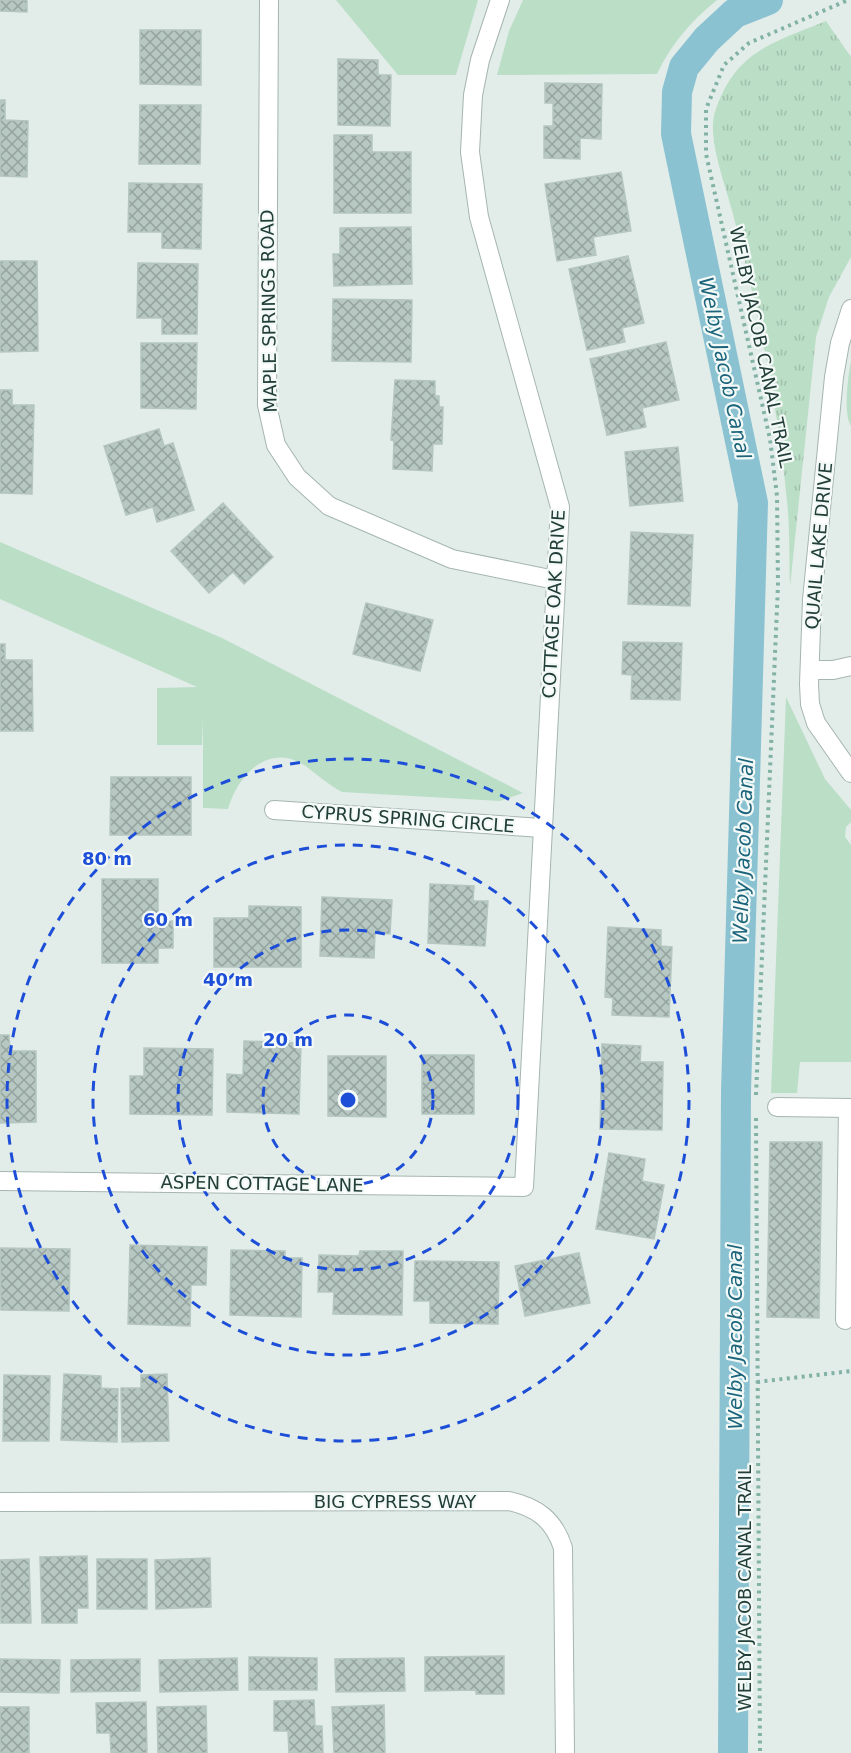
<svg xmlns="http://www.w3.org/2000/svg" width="851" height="1753" font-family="'DejaVu Sans',sans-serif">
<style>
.grass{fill:url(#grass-tufts)}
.green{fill:#bbdec7}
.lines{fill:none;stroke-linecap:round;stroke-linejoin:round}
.canal{stroke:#8ac2d2;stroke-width:30}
.building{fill:url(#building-cross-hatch);stroke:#b5c6c0;stroke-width:1.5}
.street-casing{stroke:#a5b5b0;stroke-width:20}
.path{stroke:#82b1a5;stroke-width:4;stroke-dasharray:3 4.5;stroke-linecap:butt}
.street{stroke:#fff;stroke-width:18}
.ring{fill:none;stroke:#1d4ed8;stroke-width:3;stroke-dasharray:10 8}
.labels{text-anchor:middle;stroke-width:4.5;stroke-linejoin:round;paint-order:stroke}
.street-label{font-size:18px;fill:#223e38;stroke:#f3f9f6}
.water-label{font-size:20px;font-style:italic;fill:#1b647b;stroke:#f3f9f6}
.centre{fill:#1d4ed8;stroke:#f3f9f6;stroke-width:3}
.ring-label{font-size:18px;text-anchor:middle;font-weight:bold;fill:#1d4ed8;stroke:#f3f9f6;stroke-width:4.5;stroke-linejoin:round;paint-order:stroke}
</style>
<defs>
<pattern id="grass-tufts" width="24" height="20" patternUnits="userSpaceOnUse" patternTransform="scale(1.5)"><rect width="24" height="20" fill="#bbdec7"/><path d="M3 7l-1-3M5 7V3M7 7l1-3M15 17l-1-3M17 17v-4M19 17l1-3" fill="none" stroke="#a0c0ac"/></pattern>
<pattern id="building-cross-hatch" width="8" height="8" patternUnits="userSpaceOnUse" patternTransform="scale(1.5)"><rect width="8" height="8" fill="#b7c7c2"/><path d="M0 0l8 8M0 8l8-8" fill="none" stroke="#94a39f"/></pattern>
</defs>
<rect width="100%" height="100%" fill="#e2ede9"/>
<path class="grass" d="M826 21 851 57V257L829 297 816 337 790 587C789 559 790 529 787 501 778 406 758 310 734 218 728 192 706 138 715 112 735 51 772 43 826 21Z"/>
<g class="green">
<path d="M336 0H478L456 75H398Z"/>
<path d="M523 0H717C691 21 671 44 657 74L497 75 509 31Z"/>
<path d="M851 361V426C843 414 848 376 851 361Z"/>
<path d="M0 542 222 638 523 793 500 801 342 792C327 784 317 774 304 765 267 742 237 777 228 809L203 808V719L202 745H157V688L197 687 0 599Z"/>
<path d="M786 697 825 779 851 810V822L846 827 845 837 851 845V1062H800L797 1093H771Z"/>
</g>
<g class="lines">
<path class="canal" d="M733 1753 736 1092 753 503 676 134 677 92 684 67 707 39 735 13 768 0"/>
</g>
<g class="building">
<path d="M0 0H27V12L0 11Z"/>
<path d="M140 30H201V85L140 84Z"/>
<path d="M338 59 378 60V75H391L390 126 338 125Z"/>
<path d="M545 83 602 84 601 139 580 138V159L544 158V126H553V103H545Z"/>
<path d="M0 100H5V120L28 121 27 177 0 176Z"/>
<path d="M140 105H201L200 164H139Z"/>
<path d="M334 135H372V152H411V213H334Z"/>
<path d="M621 172 631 231 593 237 596 255 557 261 545 184Z"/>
<path d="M129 183 202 184 201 249 162 248V232H128Z"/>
<path d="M411 227 412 284 334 286 333 254H340V228Z"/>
<path d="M628 256 644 323 622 328 625 342 587 350 569 269Z"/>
<path d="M0 261H37L38 351 0 352Z"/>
<path d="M138 263 198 264 197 334H162V318H137Z"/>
<path d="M333 299 412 300 411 362 332 361Z"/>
<path d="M666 342 679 400 642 408 646 427 607 435 590 359Z"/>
<path d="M141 343H197L196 409 141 408Z"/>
<path d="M395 380 435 381V396H439V407H443L442 444H433L432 471 393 469 394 441 391 440Z"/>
<path d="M0 390H12V405H34L32 494 0 493Z"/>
<path d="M159 429 164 446 173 443 194 510 157 522 153 507 126 515 104 446Z"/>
<path d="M678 447 683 501 630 506 625 452Z"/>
<path d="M223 503 273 557 244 584 233 572 209 593 171 551Z"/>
<path d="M631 532 693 535 690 606 628 604Z"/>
<path d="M366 603 433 620 420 671 353 654Z"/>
<path d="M623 642 682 643 680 700 631 699 632 675 622 674Z"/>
<path d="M0 644H5V660H32L33 731H0Z"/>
<path d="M111 777H191V835H110Z"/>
<path d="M102 879H158V922L173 921V948H158V963H102Z"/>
<path d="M430 884 474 886 473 901H488L485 946 428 943Z"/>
<path d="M322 897 392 900 390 934 375 933 374 958 320 956Z"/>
<path d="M249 906 301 907V967H214V918H249Z"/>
<path d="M608 927 661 930V946L672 947 669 1017 612 1015 613 998 605 997Z"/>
<path d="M0 1035H9L10 1051H36V1122L0 1123Z"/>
<path d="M244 1041 301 1043 299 1114 227 1112V1074L243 1075Z"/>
<path d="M602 1044 641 1046 640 1062H663L662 1130 600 1129Z"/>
<path d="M144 1048 213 1049 212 1115 130 1114V1076H144Z"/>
<rect x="422" y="1055" width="52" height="59"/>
<path d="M328 1056H386V1117L328 1116Z"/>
<path d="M770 1142H822L819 1318 767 1317Z"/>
<path d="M609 1153 645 1159 642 1181 664 1185 654 1239 596 1229Z"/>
<path d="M130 1245 207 1247 206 1285H191L190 1326 128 1324Z"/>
<path d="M0 1248 70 1249 69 1311 1 1310Z"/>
<path d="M231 1250 285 1251V1258H302L301 1317 230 1315Z"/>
<path d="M360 1251H403L402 1315 333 1314 334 1292H318L319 1255 359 1256Z"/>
<path d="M579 1253 590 1303 525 1316 515 1266Z"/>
<path d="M415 1261 499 1262 498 1324 430 1323V1301H414Z"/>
<path d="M64 1374 101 1376V1388L118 1389 117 1442 61 1440Z"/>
<path d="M167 1374 169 1441 122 1442 121 1388H141V1375Z"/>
<path d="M4 1375 50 1376 49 1441H3Z"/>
<path d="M87 1556 88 1608H77V1623H42L40 1557Z"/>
<path d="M210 1558 211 1607 156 1609 155 1560Z"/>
<path d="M29 1559 31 1623H1L0 1560Z"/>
<rect x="97" y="1559" width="50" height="50"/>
<path d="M504 1656V1694H476V1690L425 1691V1657Z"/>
<path d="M249 1657 317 1658V1690H249Z"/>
<path d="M237 1658 238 1690 160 1692 159 1660Z"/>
<path d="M404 1658 405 1691 336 1692 335 1659Z"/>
<path d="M0 1659 60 1660 59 1693 0 1692Z"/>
<path d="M140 1659V1691L71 1692V1660Z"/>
<path d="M314 1700 315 1726H322L323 1753H289L288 1731H274V1701Z"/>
<path d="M146 1702 147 1753H111L110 1733H97L96 1703Z"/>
<path d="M384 1705 385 1753H334L332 1707Z"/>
<path d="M206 1706 207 1753H158L157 1707Z"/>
<rect x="0" y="1707" width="29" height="46"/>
</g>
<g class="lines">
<defs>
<g id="street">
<path d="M269 0 267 405 276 445 297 477 329 506 452 559 555 580"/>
<path d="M851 309 840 343 834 377 812 600 809 684 810 704 816 723 851 773"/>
<path d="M810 670H833L851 666"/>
<path d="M274 810 542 828"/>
<path d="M777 1107 851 1108"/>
<path d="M0 1181 524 1187 560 507 479 217 470 152 473 95 480 60 500 0"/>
<path d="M845 1320 848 1108"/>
<path d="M0 1502 509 1501C537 1507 554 1520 563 1548L565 1753"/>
</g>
</defs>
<use href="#street" class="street-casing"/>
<g class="path">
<path d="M756 1095 778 585 777 496 770 439 706 154V109L724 65 749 43 848 0"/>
<path d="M756 1118 760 1753"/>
<path d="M757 1382 851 1371"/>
</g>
<use href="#street" class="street"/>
</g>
<g class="ring">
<circle cx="348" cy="1100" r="85"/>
<circle cx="348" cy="1100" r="170"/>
<circle cx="348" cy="1100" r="255"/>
<circle cx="348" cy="1100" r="341"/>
</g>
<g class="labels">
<g class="street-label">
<text transform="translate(269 311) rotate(-91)" y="6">MAPLE SPRINGS ROAD</text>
<text transform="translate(761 347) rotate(78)" y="6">WELBY JACOB CANAL TRAIL</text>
<text transform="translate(819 546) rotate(-85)" y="6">QUAIL LAKE DRIVE</text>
<text transform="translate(554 604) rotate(-87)" y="6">COTTAGE OAK DRIVE</text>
<text transform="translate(408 819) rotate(4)" y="6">CYPRUS SPRING CIRCLE</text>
<text transform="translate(262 1184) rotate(1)" y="6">ASPEN COTTAGE LANE</text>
<text x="395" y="1508">BIG CYPRESS WAY</text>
<text transform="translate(745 1588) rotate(-90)" y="6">WELBY JACOB CANAL TRAIL</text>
</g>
<g class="water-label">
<text transform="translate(725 368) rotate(78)" y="7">Welby Jacob Canal</text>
<text transform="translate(743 851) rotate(-88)" y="7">Welby Jacob Canal</text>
<text transform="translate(735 1337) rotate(-90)" y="7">Welby Jacob Canal</text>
</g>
</g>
<circle cx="348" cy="1100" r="9" class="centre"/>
<g class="ring-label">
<text x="107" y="865">80 m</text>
<text x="168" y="926">60 m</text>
<text x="228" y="986">40 m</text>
<text x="288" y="1046">20 m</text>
</g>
</svg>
